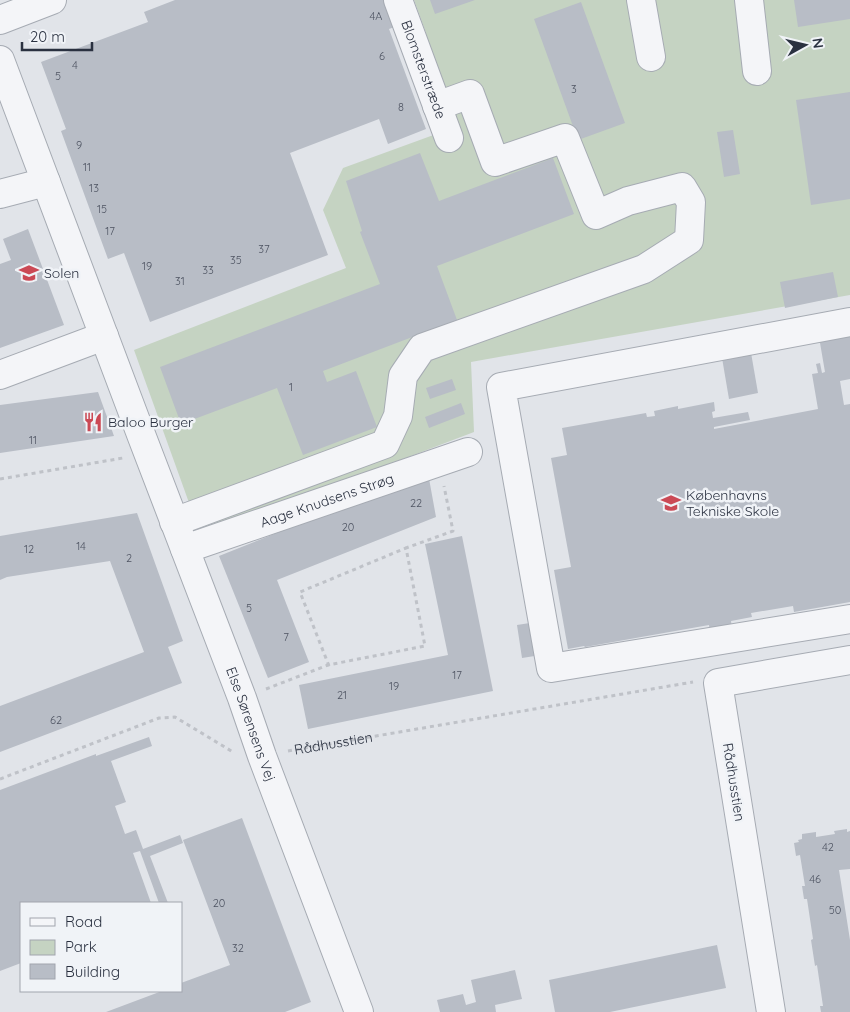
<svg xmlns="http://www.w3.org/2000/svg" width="850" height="1012" font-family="Quicksand,sans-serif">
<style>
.green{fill:#c5d3c2}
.building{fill:#b8bdc6}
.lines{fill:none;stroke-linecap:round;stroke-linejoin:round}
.minor-casing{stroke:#a6abb3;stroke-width:30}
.path{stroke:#bfc2c8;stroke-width:3;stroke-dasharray:4 4;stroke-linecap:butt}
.minor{stroke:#f4f5f8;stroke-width:28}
.labels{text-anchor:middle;stroke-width:5;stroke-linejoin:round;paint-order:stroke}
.number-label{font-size:11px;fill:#4e5462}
.street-label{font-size:14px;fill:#2a3140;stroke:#f0f3f7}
.poi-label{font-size:14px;fill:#2a3140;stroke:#f0f3f7;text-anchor:start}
</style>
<rect width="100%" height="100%" fill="#e1e4e9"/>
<path class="green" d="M414 0H850V295L471 362 474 432 201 536 134 350 346 268 323 210 343 168 439 133 403 43 426 33Z"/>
<g class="building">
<path d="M175 0H387L397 26 389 29 426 129 388 144 379 119 290 153 328 255 150 322 124 253 108 259 61 131 66 129 41 62 148 22 144 12Z"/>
<path d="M430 0H475L435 14Z"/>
<path d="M794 0H850V19L798 27Z"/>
<path d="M581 2 625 123 578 140 534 19Z"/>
<path d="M850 92V199L811 205 796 100Z"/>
<path d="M733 130 740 174 724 177 717 132Z"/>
<path d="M420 153 439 201 553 158 574 214 437 266 457 320 323 371 327 382 356 371 377 427 303 455 277 388 181 424 160 367 380 284 360 232 362 231 346 181Z"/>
<path d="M28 229 64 325 0 348V264L11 260 3 239Z"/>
<path d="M833 272 838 297 785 308 780 282Z"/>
<path d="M850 331V379L840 381 844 405 850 404V602L794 612 793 606 751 613 752 617 731 621 732 629 710 633 709 625 585 647 584 646 568 649 554 570 571 567 551 458 567 455 562 428 646 413 647 417 655 416 654 411 678 406V409L714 402 715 411 712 412 713 418 748 412 750 420 714 427V429L818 409 812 374 818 373 816 364 820 363 822 373 825 372 819 337Z"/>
<path d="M750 347 758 393 729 399 721 352Z"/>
<path d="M452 379 456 390 430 399 426 388Z"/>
<path d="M98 392 114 436 0 453V405Z"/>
<path d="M461 403 465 414 429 428 425 417Z"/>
<path d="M428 473 436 517 277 580 309 662 268 678 219 556Z"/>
<path d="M137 513 183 641 168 647 182 683 0 752V706L144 652 110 561 7 577 0 580V536Z"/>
<path d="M462 536 493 691 308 729 299 685 448 655 425 544Z"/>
<path d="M536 622 541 655 522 658 517 625Z"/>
<path d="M149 737 152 746 111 761 126 802 115 806 125 834 136 830 143 849 180 835 183 843 150 856 168 903H159L140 851 133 853 151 903H21V963L0 971V790L96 754V756Z"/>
<path d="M242 818 311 1002 285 1012H106L162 991H181V983L230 965 183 840Z"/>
<path d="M847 829V832L850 831V869L839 870 850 940V1012H821L820 1006H823L817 965 815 966 811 940 813 939 807 899H804L802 886H805L800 855 796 856 794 843 799 842 798 840 802 839V834L816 832V837L835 834 834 831Z"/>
<path d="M717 945 726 988 610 1012H555L549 980Z"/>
<path d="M515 970 522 999 495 1005 496 1012H440L437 1000 463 994 466 1005 476 1002 471 980Z"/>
</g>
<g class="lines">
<defs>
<g id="minor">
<path id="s2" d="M398 0 449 138"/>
<path d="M641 0 651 57"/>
<path d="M749 0 757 71"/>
<path d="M0 20 52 0"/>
<path id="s3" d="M0 60 142 437 242 698 262 756 359 1012"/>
<path d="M0 194 46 182"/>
<path d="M850 322 501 387 551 668 850 619"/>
<path d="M0 375 104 336"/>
<path d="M174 522 385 444 398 416 403 376 422 348 644 269 689 240 691 202 682 187 628 201 596 215 565 138 495 162 470 94 437 106"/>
<path id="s4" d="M185 549 468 452"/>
<path d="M771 1012 718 683 850 660"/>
</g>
</defs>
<use href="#minor" class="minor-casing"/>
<g class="path">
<path d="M0 479 123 458"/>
<path d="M329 666 300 592 406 548"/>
<path d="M266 689 328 665 425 646 406 548 453 531 444 486"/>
<path id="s1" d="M288 751 693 682"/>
<path d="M0 779 159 718 175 717 233 752"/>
</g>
<use href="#minor" class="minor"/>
</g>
<defs>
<symbol id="school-bare" viewBox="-9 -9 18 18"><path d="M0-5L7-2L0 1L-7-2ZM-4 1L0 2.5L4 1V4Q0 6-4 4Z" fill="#cb4955" stroke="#f0f3f7" stroke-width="2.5" paint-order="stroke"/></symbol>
<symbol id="restaurant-bare" viewBox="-9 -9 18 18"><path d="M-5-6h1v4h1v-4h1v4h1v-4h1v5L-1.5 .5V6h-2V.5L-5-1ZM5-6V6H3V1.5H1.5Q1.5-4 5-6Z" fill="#cb4955" stroke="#f0f3f7" stroke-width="2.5" paint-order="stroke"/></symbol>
<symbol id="university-bare" viewBox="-9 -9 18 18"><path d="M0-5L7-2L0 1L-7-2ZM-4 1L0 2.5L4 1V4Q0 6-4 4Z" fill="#cb4955" stroke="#f0f3f7" stroke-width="2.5" paint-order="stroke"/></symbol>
</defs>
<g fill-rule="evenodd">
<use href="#school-bare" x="15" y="259" width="28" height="28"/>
<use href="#restaurant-bare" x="79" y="408" width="28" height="28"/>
<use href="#university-bare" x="657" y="489" width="28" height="28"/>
</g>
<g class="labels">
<g class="number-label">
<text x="376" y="20">4A</text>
<text x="382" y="60">6</text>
<text x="75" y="69">4</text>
<text x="58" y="80">5</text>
<text x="574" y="93">3</text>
<text x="401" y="111">8</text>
<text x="79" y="149">9</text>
<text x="87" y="171">11</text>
<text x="94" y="192">13</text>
<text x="102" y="213">15</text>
<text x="110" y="235">17</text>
<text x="264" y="253">37</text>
<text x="236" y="264">35</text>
<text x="147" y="270">19</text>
<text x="208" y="274">33</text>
<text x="180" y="285">31</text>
<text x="291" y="391">1</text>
<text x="33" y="444">11</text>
<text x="416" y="507">22</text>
<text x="348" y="531">20</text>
<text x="81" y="550">14</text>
<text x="29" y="553">12</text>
<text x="129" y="562">2</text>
<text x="249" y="612">5</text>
<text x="286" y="641">7</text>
<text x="457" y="679">17</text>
<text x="394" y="690">19</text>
<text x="342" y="699">21</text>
<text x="56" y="724">62</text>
<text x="828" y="851">42</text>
<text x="815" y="883">46</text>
<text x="219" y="907">20</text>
<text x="835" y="914">50</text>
<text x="238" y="952">32</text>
</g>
<g class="street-label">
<text dy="5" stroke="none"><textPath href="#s2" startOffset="74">Blomsterstræde</textPath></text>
<text dy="5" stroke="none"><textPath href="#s4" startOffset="150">Aage Knudsens Strøg</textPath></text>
<text dy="5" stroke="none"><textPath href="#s3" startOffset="710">Else Sørensens Vej</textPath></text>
<text dy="5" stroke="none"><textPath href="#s1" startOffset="46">Rådhusstien</textPath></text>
<text transform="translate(734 782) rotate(81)" y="5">Rådhusstien</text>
</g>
<g class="poi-label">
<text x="44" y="278">Solen</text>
<text x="108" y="427">Baloo Burger</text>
<text x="686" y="500">Københavns<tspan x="686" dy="16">Tekniske Skole</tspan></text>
</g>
</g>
<rect x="20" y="902" width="162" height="90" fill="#f0f3f7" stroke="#a1a5ae"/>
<rect x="30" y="918" width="25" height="8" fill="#f4f5f8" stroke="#a1a5ae"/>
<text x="65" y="927" font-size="15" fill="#2a3140">Road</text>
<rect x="30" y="940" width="25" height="15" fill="#c5d3c2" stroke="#a1a5ae"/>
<text x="65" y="952" font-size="15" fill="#2a3140">Park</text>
<rect x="30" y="964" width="25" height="15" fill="#b8bdc6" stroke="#a1a5ae"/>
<text x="65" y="977" font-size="15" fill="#2a3140">Building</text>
<g transform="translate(805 45) rotate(82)" stroke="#f0f3f7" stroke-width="4" paint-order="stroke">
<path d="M0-4L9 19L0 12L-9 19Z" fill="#2a3140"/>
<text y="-8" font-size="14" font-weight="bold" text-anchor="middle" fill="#2a3140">N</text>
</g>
<path d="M22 42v8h70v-8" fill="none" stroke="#2a3140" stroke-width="2.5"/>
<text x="30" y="42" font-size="15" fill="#2a3140" stroke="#f0f3f7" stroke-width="4" paint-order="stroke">20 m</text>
</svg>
